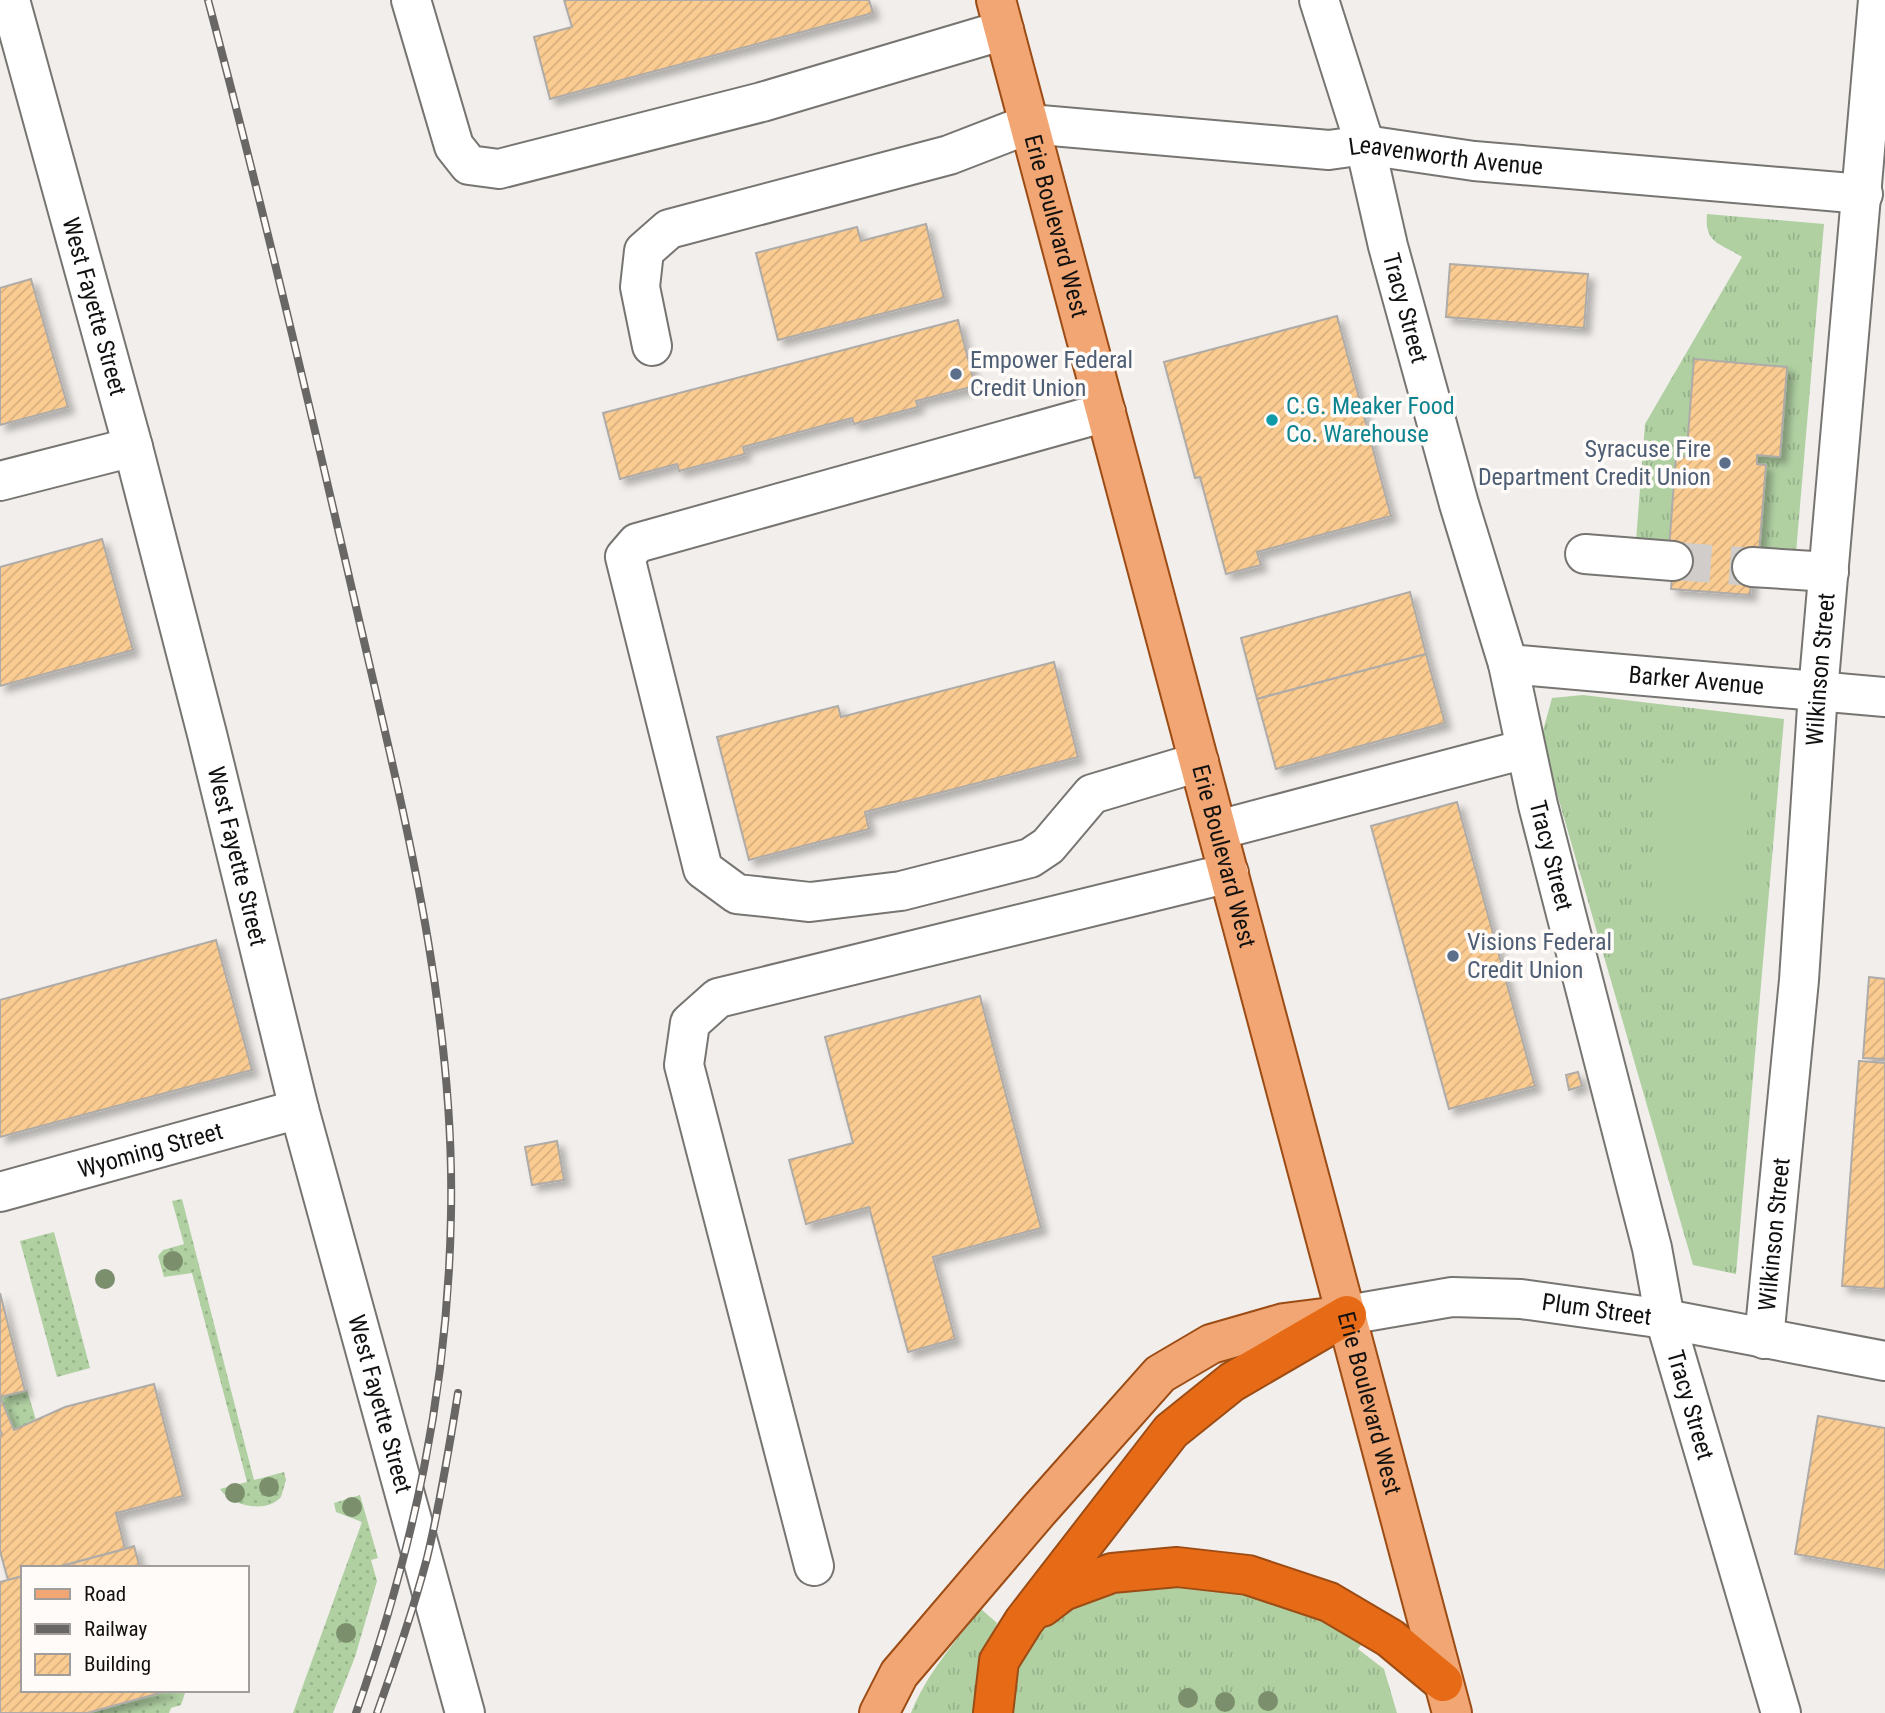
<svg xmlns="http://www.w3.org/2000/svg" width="1885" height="1713" font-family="'Roboto Condensed',sans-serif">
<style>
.grass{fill:url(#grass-tufts)}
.garden{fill:url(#garden-dots)}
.pitch{fill:#b0d0a2}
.building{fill:url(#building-hatch);stroke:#aeaba8;stroke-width:2;filter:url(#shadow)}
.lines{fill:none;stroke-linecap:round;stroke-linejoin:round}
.minor-tunnel{stroke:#d0cdca;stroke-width:38;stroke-dasharray:38 19;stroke-linecap:butt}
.minor-casing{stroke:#777572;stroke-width:42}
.major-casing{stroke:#9c4c14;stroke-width:42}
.highway-casing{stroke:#9c4c14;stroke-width:42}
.minor{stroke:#fff;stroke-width:38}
.major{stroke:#f1a673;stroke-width:38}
.highway{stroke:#e76b16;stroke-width:38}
.rail-casing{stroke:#696766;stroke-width:8}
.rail{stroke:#fefbf8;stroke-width:5;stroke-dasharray:16;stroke-linecap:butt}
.tree{fill:#7c8f6c}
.service-dot{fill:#5c6f8a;stroke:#fefbf8;stroke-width:2.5}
.culture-dot{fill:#0f9aa8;stroke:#fefbf8;stroke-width:2.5}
.labels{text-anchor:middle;stroke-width:7;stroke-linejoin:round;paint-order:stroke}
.street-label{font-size:24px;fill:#121110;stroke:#fefbf8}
.service-label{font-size:24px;fill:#4e5e75;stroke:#fefbf8;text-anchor:start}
.culture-label{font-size:24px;fill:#0d838f;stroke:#fefbf8;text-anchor:start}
</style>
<defs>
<pattern id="grass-tufts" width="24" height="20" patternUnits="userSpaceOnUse" patternTransform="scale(1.75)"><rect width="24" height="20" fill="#b0d0a2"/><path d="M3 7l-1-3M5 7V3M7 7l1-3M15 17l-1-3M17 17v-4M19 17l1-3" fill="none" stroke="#96b28a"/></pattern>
<pattern id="garden-dots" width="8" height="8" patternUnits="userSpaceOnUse" patternTransform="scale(1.75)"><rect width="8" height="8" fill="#b0d0a2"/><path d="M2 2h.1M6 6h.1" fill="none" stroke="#96b28a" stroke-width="1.8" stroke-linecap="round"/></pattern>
<pattern id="building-hatch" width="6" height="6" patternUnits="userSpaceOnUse" patternTransform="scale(1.75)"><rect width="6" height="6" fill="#fbcc92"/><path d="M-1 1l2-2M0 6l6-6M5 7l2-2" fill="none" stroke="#d6ae7d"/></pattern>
<filter id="shadow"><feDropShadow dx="6" dy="6" stdDeviation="3.5" flood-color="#0004"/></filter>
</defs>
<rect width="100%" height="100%" fill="#f1eeeb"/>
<g class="grass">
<path d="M1707 214 1824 224 1796 553 1759 550 1766 465 1757 464V455L1780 456 1787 367 1695 359 1687 448 1695 449 1694 457 1676 456 1670 543 1636 541 1645 424 1742 257C1721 243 1704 244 1707 214Z"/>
<path d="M1583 695 1784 719 1736 1274 1693 1265 1541 738 1552 698Z"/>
<path d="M1140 1585C1182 1585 1225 1584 1266 1594 1301 1603 1334 1622 1364 1641L1358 1649 1384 1669 1397 1713H1011L1019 1658 1046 1619 1095 1594Z"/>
<path d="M981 1609 997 1623 976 1683 978 1713H911C927 1673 955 1642 981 1609Z"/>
</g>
<g class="garden">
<path d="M182 1199 254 1480 284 1472 286 1480 281 1497C266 1514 231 1506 220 1489L247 1482 192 1273 164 1277 158 1256 163 1250 184 1244 172 1201Z"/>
<path d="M54 1232 90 1368 57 1377 20 1241Z"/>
<path d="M27 1390 36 1420 14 1430 0 1397Z"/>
<path d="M360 1495 378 1558 371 1560 377 1581 355 1657 333 1713H293L362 1522 336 1512 334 1503Z"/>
<path d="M171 1690H186L181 1705 171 1708 169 1713H87Z"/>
</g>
<path class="pitch" d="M1662 763 1752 770 1740 914 1650 906Z"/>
<g class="building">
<path d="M564 0H869L873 13 550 99 534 37 572 27Z"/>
<path d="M926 224 944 298 778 340 756 253 857 227 861 241Z"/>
<path d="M1450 264 1588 274 1584 328 1446 317Z"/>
<path d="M31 279 68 407 0 425V288Z"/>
<path d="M1337 316 1391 516 1257 552 1261 565 1226 574 1200 477 1195 478 1164 362Z"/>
<path d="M958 320 975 386 916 401 918 407 854 424 852 418 743 447 745 454 679 471 677 464 620 479 603 413Z"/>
<path d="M1694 359 1787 367 1780 457 1757 455V464L1766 465 1759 553H1753L1750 595 1671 589 1674 549H1669L1676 456 1694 457 1695 453V449L1687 448Z"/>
<path d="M102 539 133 650 0 686V567Z"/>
<path d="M1410 592 1426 654 1257 699 1241 638Z"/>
<path d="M1426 654 1445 723 1276 769 1257 699Z"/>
<path d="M1054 662 1078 757 865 812 869 829 749 860 717 737 838 706 841 717Z"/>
<path d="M1457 802 1535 1086 1449 1109 1371 826Z"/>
<path d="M216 940 252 1070 0 1137V1000Z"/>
<path d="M1869 977 1885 979V1059L1863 1058Z"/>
<path d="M980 996 1041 1228 933 1257 955 1339 908 1352 869 1207 806 1224 789 1160 853 1143 825 1037Z"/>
<path d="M1859 1061 1885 1063V1289L1842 1286Z"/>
<path d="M1578 1072 1582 1086 1569 1090 1566 1075Z"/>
<path d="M557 1141 564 1180 532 1185 525 1147Z"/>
<path d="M0 1293 25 1391 0 1397 14 1430 65 1407 154 1384 183 1496 116 1513 125 1549 54 1568H23V1576L8 1580 0 1551V1435L2 1434 0 1430Z"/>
<path d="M1818 1416 1885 1428V1570L1795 1554Z"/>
<path d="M134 1546 140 1568H54L125 1549Z"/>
<path d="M23 1576V1690H171L87 1713H0V1582Z"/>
</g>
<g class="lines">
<path class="minor-tunnel" d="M1673 561 1752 567"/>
<defs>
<g id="minor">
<path id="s1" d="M10 0 133 447 207 734 299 1109 465 1713"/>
<path d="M411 0 454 146 469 165 499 169 762 102 1004 30"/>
<path id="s2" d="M1319 0 1365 145 1388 246 1459 504 1508 664 1538 805 1652 1248 1665 1319 1781 1713"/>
<path id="s3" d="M652 346 640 287 644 251 669 229 949 155 1029 124 1329 150 1365 145 1474 161 1863 194"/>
<path d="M1106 412 637 543 625 557 703 869 737 894 810 902 901 891 1030 858 1048 846 1092 794 1199 762"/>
<path d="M0 481 133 447"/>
<path d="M1585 554 1673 561"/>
<path d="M1752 567 1829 572"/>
<path id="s4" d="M1508 664 1885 697"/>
<path d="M1218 830 1525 749"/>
<path id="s5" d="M0 1192 299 1109"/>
<path id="s6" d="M1347 1315 1452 1297 1521 1299 1665 1319 1885 1361"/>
<path id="s7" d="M1764 1339 1799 980 1818 692 1878 0"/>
<path d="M814 1566 684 1065 690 1023 718 998 1229 873"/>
</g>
<g id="major">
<path id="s8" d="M996 0 1452 1713"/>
<path d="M879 1713 899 1674 1039 1510 1160 1374 1211 1344 1284 1323 1347 1315"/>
</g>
<g id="highway">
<path d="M1042 1607 1063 1591 1112 1573 1177 1567 1248 1575 1329 1602 1390 1638 1443 1682"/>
<path d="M993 1713 999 1661 1024 1621 1171 1431 1232 1382 1347 1315"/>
</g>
</defs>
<use href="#minor" class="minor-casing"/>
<use href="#major" class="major-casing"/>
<use href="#highway" class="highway-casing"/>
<use href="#minor" class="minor"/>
<use href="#major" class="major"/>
<use href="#highway" class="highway"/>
<defs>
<g id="rail">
<path d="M208 0C263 207 312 416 360 624 405 818 455 1014 451 1214 448 1390 414 1547 356 1713"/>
<path d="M377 1713C395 1662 413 1611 427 1558 440 1504 449 1449 458 1393"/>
</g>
</defs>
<use href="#rail" class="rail-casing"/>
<use href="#rail" class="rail"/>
</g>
<g class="tree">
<circle cx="173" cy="1261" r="10"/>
<circle cx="105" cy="1279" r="10"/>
<circle cx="269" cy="1487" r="10"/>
<circle cx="235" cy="1493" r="10"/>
<circle cx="352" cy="1507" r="10"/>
<circle cx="346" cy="1633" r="10"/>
<circle cx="1188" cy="1698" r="10"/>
<circle cx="1268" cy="1701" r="10"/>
<circle cx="1225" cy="1702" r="10"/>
</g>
<g class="service-dot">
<circle cx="956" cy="374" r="7"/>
<circle cx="1725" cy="463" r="7"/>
<circle cx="1453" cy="956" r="7"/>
</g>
<circle class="culture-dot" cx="1272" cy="420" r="7"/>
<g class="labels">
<g class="street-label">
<text dy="8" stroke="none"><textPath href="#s3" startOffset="924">Leavenworth Avenue</textPath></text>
<text dy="8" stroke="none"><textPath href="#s8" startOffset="234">Erie Boulevard West</textPath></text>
<text dy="8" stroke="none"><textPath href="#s1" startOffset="318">West Fayette Street</textPath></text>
<text dy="8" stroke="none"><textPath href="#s2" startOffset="320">Tracy Street</textPath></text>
<text dy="8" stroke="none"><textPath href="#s7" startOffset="672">Wilkinson Street</textPath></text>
<text dy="8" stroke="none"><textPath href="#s4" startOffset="189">Barker Avenue</textPath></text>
<text dy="8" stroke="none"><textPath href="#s8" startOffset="886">Erie Boulevard West</textPath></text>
<text dy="8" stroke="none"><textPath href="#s2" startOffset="887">Tracy Street</textPath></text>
<text dy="8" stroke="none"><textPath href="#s1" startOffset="886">West Fayette Street</textPath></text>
<text dy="8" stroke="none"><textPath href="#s5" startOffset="156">Wyoming Street</textPath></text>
<text dy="8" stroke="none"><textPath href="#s7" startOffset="105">Wilkinson Street</textPath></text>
<text dy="8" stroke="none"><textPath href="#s6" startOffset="252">Plum Street</textPath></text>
<text dy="8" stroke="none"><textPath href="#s8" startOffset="1452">Erie Boulevard West</textPath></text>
<text dy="8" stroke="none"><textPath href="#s1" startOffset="1452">West Fayette Street</textPath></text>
<text dy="8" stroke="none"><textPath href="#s2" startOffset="1454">Tracy Street</textPath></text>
</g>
<g class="service-label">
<text x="970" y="368">Empower Federal<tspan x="970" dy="28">Credit Union</tspan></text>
<text x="1711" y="457" text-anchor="end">Syracuse Fire<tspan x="1711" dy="28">Department Credit Union</tspan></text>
<text x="1467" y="950">Visions Federal<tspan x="1467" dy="28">Credit Union</tspan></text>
</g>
<g class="culture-label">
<text x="1286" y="414">C.G. Meaker Food<tspan x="1286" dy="28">Co. Warehouse</tspan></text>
</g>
</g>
<rect x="21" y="1566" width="228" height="126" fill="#fefbf8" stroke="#a09d9b" stroke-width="2"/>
<rect x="35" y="1589" width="35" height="10" fill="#f1a673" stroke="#a09d9b" stroke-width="2"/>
<text x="84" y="1601" font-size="21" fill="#121110">Road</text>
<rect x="35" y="1624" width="35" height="10" fill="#696766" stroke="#a09d9b" stroke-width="2"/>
<text x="84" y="1636" font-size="21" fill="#121110">Railway</text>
<rect x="35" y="1654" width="35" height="21" fill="url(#building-hatch)" stroke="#a09d9b" stroke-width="2"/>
<text x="84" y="1671" font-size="21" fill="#121110">Building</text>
</svg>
